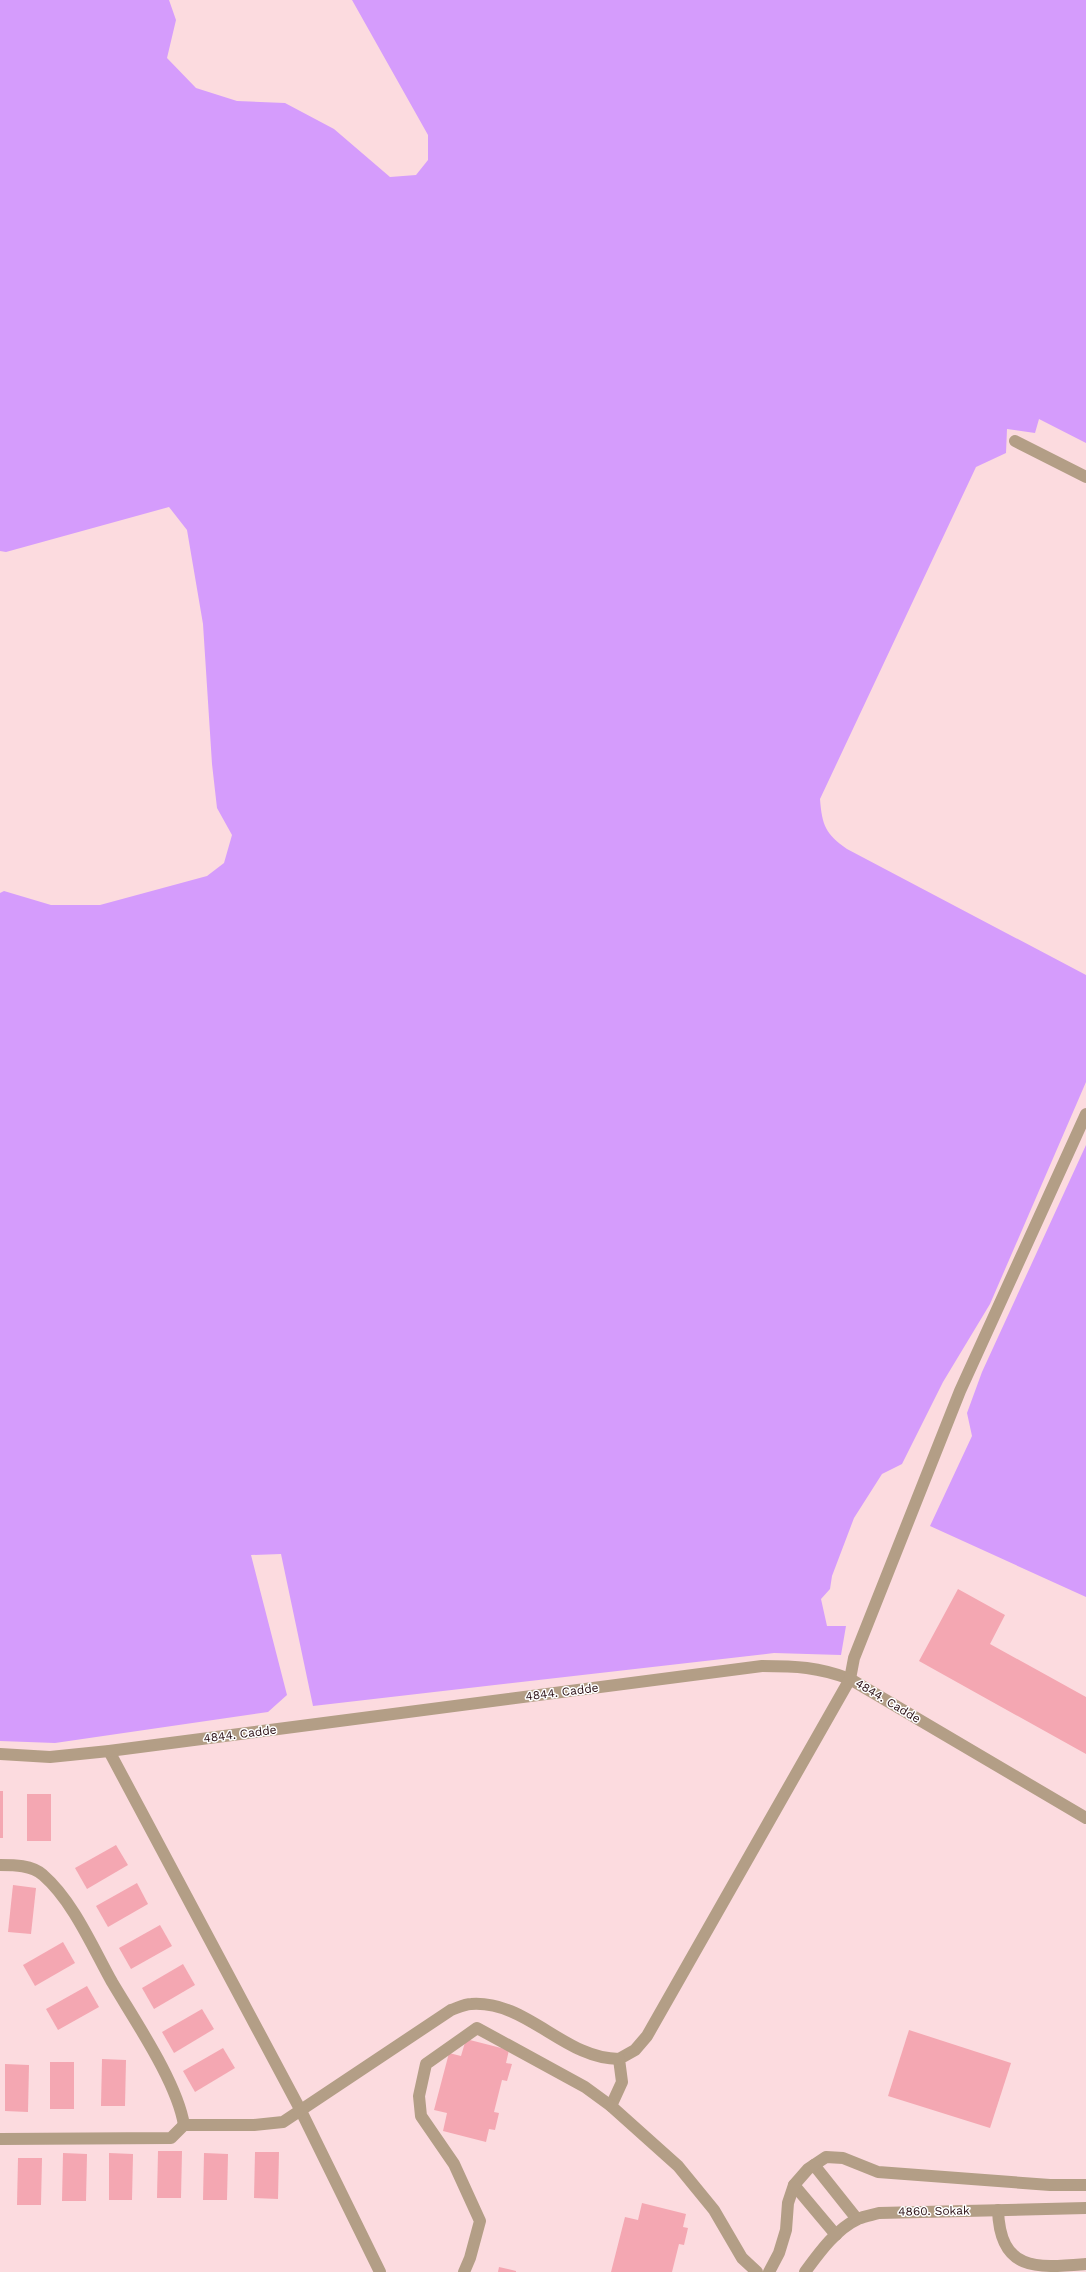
<svg xmlns="http://www.w3.org/2000/svg" width="1086" height="2272" font-family="'Work Sans',sans-serif">
<style>
.green{fill:#d59cfc}
.building{fill:#f4a7b2}
.lines{fill:none;stroke-linecap:round;stroke-linejoin:round}
.minor{stroke:#b39e86;stroke-width:12}
.labels{text-anchor:middle;stroke-width:3;stroke-linejoin:round;paint-order:stroke}
.street-label{font-size:12px;fill:#290e13;stroke:#fff}
</style>
<rect width="100%" height="100%" fill="#fcdbdf"/>
<g class="green">
<path d="M0 0H169L176 20 167 58 196 88 237 101 285 103 334 129 390 177 416 175 428 160V135L352 0H1086V443L1039 419 1035 433 1007 429 1006 453 976 467 820 799C822 826 826 834 847 849L1086 975V1082L990 1304 943 1382 902 1464 882 1474 854 1518 832 1576 830 1589 821 1599 827 1626H846L841 1655 774 1653 313 1706 281 1554 251 1555 287 1695 268 1712 55 1743 0 1741V893L4 891 51 905H100L207 876 224 863 232 835 217 808 212 764 203 624 187 530 169 507 6 552 0 551Z"/>
<path d="M1086 1145V1597L930 1526 972 1436 967 1413 982 1372Z"/>
</g>
<g class="building">
<path d="M958 1589 1005 1615 990 1644 1086 1697V1754L919 1661Z"/>
<rect x="0" y="1791" width="3" height="47"/>
<rect x="27" y="1794" width="24" height="47"/>
<path d="M116 1845 128 1865 87 1889 75 1868Z"/>
<path d="M137 1883 148 1904 108 1927 96 1906Z"/>
<path d="M13 1885 36 1888 31 1934 8 1932Z"/>
<path d="M160 1925 172 1946 131 1969 119 1948Z"/>
<path d="M63 1942 75 1963 35 1986 23 1965Z"/>
<path d="M183 1964 195 1985 154 2009 142 1988Z"/>
<path d="M87 1986 99 2007 58 2030 46 2009Z"/>
<path d="M202 2009 214 2029 174 2053 162 2032Z"/>
<path d="M909 2030 1011 2063 990 2128 888 2096Z"/>
<path d="M466 2039 509 2050 506 2063 512 2064 507 2081 502 2080 494 2112 499 2113 495 2130 489 2129 486 2142 443 2131 447 2113 434 2110 449 2053 461 2056Z"/>
<path d="M223 2048 235 2068 195 2092 183 2071Z"/>
<path d="M102 2059 126 2060 125 2106H101Z"/>
<rect x="50" y="2062" width="24" height="47"/>
<path d="M5 2064 29 2065 28 2112 5 2111Z"/>
<path d="M158 2151H182L181 2198H157Z"/>
<path d="M255 2152H279L278 2199 254 2198Z"/>
<path d="M63 2153 87 2154 86 2201H62Z"/>
<path d="M109 2153 133 2154 132 2200H109Z"/>
<path d="M204 2153 228 2154 227 2200H203Z"/>
<path d="M18 2158H42L41 2205H17Z"/>
<path d="M642 2203 686 2214 683 2227 688 2228 684 2245 679 2244 672 2272H611L625 2217 638 2220Z"/>
<path d="M499 2267 516 2271V2272H498Z"/>
</g>
<g class="lines">
<g class="minor">
<path d="M1015 441 1086 477"/>
<path d="M109 1751 301 2111 380 2272"/>
<path d="M0 1754 50 1757 109 1751 762 1666C796 1666 818 1667 850 1679L1086 1818"/>
<path d="M0 1865C14 1865 32 1865 43 1875 73 1901 93 1948 112 1982 135 2021 177 2082 184 2125"/>
<path d="M611 2106 622 2082 619 2059 635 2050 647 2036 850 1679 854 1658 960 1391 1086 1114"/>
<path d="M0 2139 171 2138 184 2125H254L283 2122 451 2010C457 2008 465 2004 471 2004 527 2000 564 2059 619 2059"/>
<path d="M814 2165 857 2219"/>
<path d="M794 2185 836 2235"/>
<path d="M998 2210C1000 2272 1037 2268 1086 2264"/>
<path d="M464 2272 470 2258 480 2221 454 2164 421 2116 419 2096 426 2064 477 2028 585 2087 611 2106 678 2166 714 2210 742 2258 757 2272"/>
<path d="M769 2272 779 2253 786 2230 788 2203 794 2185 808 2169 826 2157 843 2158 878 2172 1050 2185H1086"/>
<path d="M805 2272C819 2253 836 2229 858 2219 864 2216 872 2215 879 2213L1086 2208"/>
</g>
</g>
<g class="labels">
<g class="street-label">
<text transform="translate(562 1692) rotate(-7)" y="4">4844. Cadde</text>
<text transform="translate(888 1701) rotate(31)" y="4">4844. Cadde</text>
<text transform="translate(240 1734) rotate(-7)" y="4">4844. Cadde</text>
<text transform="translate(934 2211) rotate(-1)" y="4">4860. Sokak</text>
</g>
</g>
</svg>
